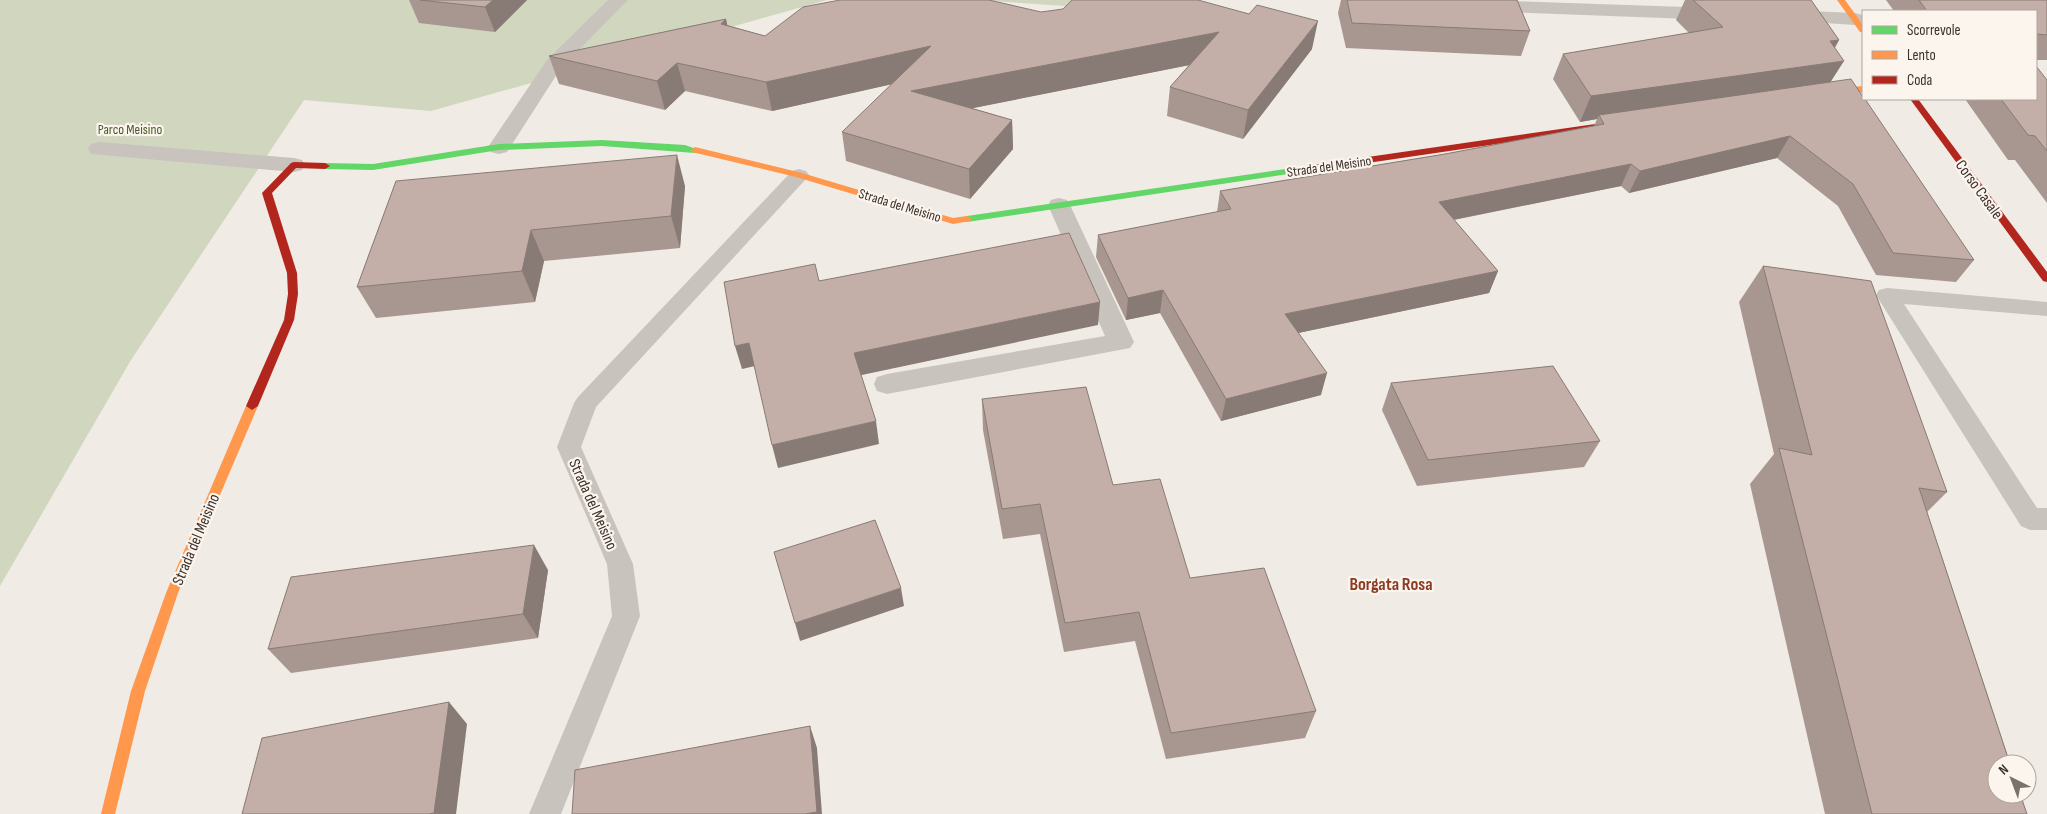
<svg xmlns="http://www.w3.org/2000/svg" width="2047" height="814" font-family="'Sofia Sans Condensed',sans-serif">
  <style>
    .green { fill: #d1d6bf }
    .lines { fill: none; stroke-linecap: round; stroke-linejoin: round }
    .lane { fill: #c9c3be; fill-rule: evenodd }
    .street { fill: #c9c3be; fill-rule: evenodd }
    .fast { fill: #63d668; fill-rule: evenodd }
    .slow { fill: #ff974d; fill-rule: evenodd }
    .jam { fill: #b3261e; fill-rule: evenodd }
    .wall { fill: #a89690 }
    .shaded-wall { fill: #887a75 }
    .building { fill: #c3afa7; stroke: #887a75 }
    .labels { text-anchor: middle; stroke-width: 4.5; stroke-linejoin: round; paint-order: stroke }
    .far-park-label { font-size: 14px; fill: #4a5a2e; stroke: #fbf5ee }
    .far-street-label { font-size: 14px; fill: #3b302b; stroke: #fbf5ee }
    .street-label { font-size: 16px; fill: #3b302b; stroke: #fbf5ee }
    .neighbourhood-label { font-size: 18px; font-weight: bold; fill: #8c3b22; stroke: #fbf5ee }
  </style>
  <rect width="100%" height="100%" fill="#f0ebe5"/>
  <g class="green">
    <polygon points="0,0 827,0 431,111 304,100 131,360 0,586"/>
    <polygon points="977,0 1072,0 1066,6"/>
  </g>
  <g class="lines">
    <g class="lane">
      <polygon points="799,169 806,171 809,175 806,179 596,407 581,447 633,564 640,616 561,814 529,814 612,616 607,564 557,447 574,403 578,397 792,171"/>
      <polygon points="1887,288 2047,302 2047,316 1904,304 2037,508 2047,508 2047,530 2030,530 2021,526 1876,295 1879,290"/>
    </g>
    <g class="street">
      <polygon points="608,0 628,0 561,68 507,152 499,154 491,152 488,147 547,60"/>
      <polygon points="1479,0 1716,8 1723,10 1725,14 1723,18 1716,20 1481,11 1474,9 1472,5 1474,1"/>
      <polygon points="1786,10 1855,13 1862,15 1863,21 1855,25 1779,20 1777,16 1779,12"/>
      <polygon points="99,142 294,158 302,160 305,165 302,170 294,172 91,154 88,149 91,144"/>
      <polygon points="1059,198 1067,200 1070,205 1134,342 1130,348 887,394 877,391 874,384 877,377 887,374 1105,336 1048,205 1051,200"/>
    </g>
    <g class="fast">
      <polygon points="602,140 685,145 699,150 695,153 602,146 499,150 373,170 325,169 320,166 325,163 373,164 499,144"/>
      <polygon points="1306,166 1309,167 1309,171 967,222 962,219 967,216"/>
    </g>
    <g class="slow">
      <polygon points="1837,0 1845,0 1863,25 1863,32 1860,32"/>
      <polygon points="1863,86 1863,92 1822,96 1818,93 1822,90"/>
      <polygon points="695,147 802,173 953,218 967,216 972,219 970,221 953,224 796,177 692,152 691,150"/>
      <polygon points="252,402 258,406 178,593 145,691 115,814 101,814 131,691 166,593 246,406"/>
    </g>
    <g class="jam">
      <polygon points="1910,99 1918,99 2047,272 2047,282 2043,281"/>
      <polygon points="1609,122 1612,123 1612,127 1306,172 1301,169 1306,166"/>
      <polygon points="294,162 325,163 330,166 325,169 296,168 272,193 297,273 298,294 294,320 258,406 252,410 246,406 284,320 288,294 287,273 262,193 291,163"/>
    </g>
  </g>
  <g class="wall">
    <polygon points="409,0 527,0 495,32 419,23"/>
    <polygon points="1341,0 1517,0 1530,31 1521,56 1346,48 1338,13"/>
    <polygon points="1685,0 1811,0 1839,40 1835,48 1831,82 1974,260 1956,282 1876,275 1838,206 1777,158 1629,193 1621,186 1454,220 1498,271 1489,293 1298,333 1321,395 1221,421 1160,313 1126,320 1096,257 1098,235 1217,212 1220,191 1445,154 1594,126 1597,119 1580,122 1553,79 1563,54 1689,33 1676,20"/>
    <polygon points="1886,0 2047,0 2047,60 2036,60 2036,11 1894,11"/>
    <polygon points="1041,12 1312,49 1243,139 1167,116 1170,87 1189,65 972,108 1012,120 1013,149 970,199 846,161 842,132 892,84 772,111 685,91 665,110 559,84 549,56 726,19 727,25 765,36"/>
    <polygon points="2047,80 2047,203 2015,160 2008,160 1965,99 2036,99"/>
    <polygon points="396,181 685,186 680,248 544,261 535,302 376,318 357,287"/>
    <polygon points="1763,266 1947,492 1927,512 2027,814 1825,814 1750,484 1774,454 1739,302"/>
    <polygon points="1391,383 1600,441 1584,467 1417,486 1382,410"/>
    <polygon points="982,399 1113,485 1190,578 1316,711 1305,738 1166,759 1135,641 1064,652 1040,534 1003,539 983,430"/>
    <polygon points="548,570 538,638 291,673 268,649"/>
  </g>
  <g class="shaded-wall">
    <polygon points="493,0 527,0 495,32 485,7"/>
    <polygon points="726,19 732,47 721,24"/>
    <polygon points="1318,21 1312,49 1243,139 1248,110"/>
    <polygon points="1219,32 1215,60 913,120 911,91"/>
    <polygon points="1839,40 1825,63 1844,61 1828,86 1599,115 1597,119 1580,122 1591,96"/>
    <polygon points="931,46 933,75 772,111 766,82"/>
    <polygon points="677,63 685,91 665,110 657,81"/>
    <polygon points="1012,120 1013,149 970,199 969,169"/>
    <polygon points="1790,136 1777,158 1629,193 1640,171"/>
    <polygon points="677,155 685,186 680,248 671,216"/>
    <polygon points="1631,164 1621,186 1432,224 1439,202"/>
    <polygon points="531,230 544,261 535,302 522,271"/>
    <polygon points="1498,271 1489,293 1279,337 1285,314"/>
    <polygon points="1163,290 1160,313 1126,320 1128,298"/>
    <polygon points="1100,302 1098,325 857,376 854,353"/>
    <polygon points="749,343 755,366 742,369 735,346"/>
    <polygon points="1327,373 1321,395 1221,421 1226,399"/>
    <polygon points="876,421 879,444 778,468 772,445"/>
    <polygon points="534,545 548,570 538,638 523,614"/>
    <polygon points="901,588 904,606 800,641 795,623"/>
    <polygon points="449,702 467,724 456,814 429,814"/>
    <polygon points="810,726 817,748 822,814 805,814"/>
  </g>
  <g class="building">
    <polygon points="420,0 493,0 485,7"/>
    <polygon points="840,0 989,0 1041,12 1063,9 1072,0 1198,0 1249,14 1257,5 1318,21 1248,110 1170,87 1219,32 911,91 1012,120 969,169 842,132 931,46 766,82 677,63 657,81 549,56 726,19 721,24 765,36 803,7"/>
    <polygon points="1347,0 1517,0 1530,31 1352,23"/>
    <polygon points="1693,0 1811,0 1839,40 1830,41 1844,61 1591,96 1563,54 1723,27"/>
    <polygon points="1919,0 2047,0 2047,35 2036,34 2036,11 1927,11"/>
    <polygon points="2036,66 2047,80 2047,151 2035,136 2028,135 2001,99 2036,99"/>
    <polygon points="1851,79 1863,97 1863,99 1865,99 1974,260 1893,253 1853,184 1790,136 1640,171 1631,164 1439,202 1498,271 1285,314 1327,373 1226,399 1163,290 1128,298 1098,235 1231,209 1220,191 1445,154 1604,124 1599,115"/>
    <polygon points="677,155 671,216 531,230 522,271 357,287 396,181"/>
    <polygon points="1069,233 1100,302 854,353 876,421 772,445 749,343 735,346 724,282 815,264 819,281"/>
    <polygon points="1763,266 1871,281 1947,492 1919,488 2010,764 1997,764 1997,794 2020,794 2027,814 1872,814 1779,448 1812,455"/>
    <polygon points="1553,366 1600,441 1428,460 1391,383"/>
    <polygon points="1086,387 1113,485 1160,479 1190,578 1264,568 1316,711 1171,733 1139,612 1065,623 1040,504 1002,509 982,399"/>
    <polygon points="875,520 901,588 795,623 774,552"/>
    <polygon points="534,545 523,614 268,649 291,577"/>
    <polygon points="449,702 434,813 429,814 242,814 262,738"/>
    <polygon points="810,726 817,812 805,814 572,814 575,770"/>
  </g>
  <g class="labels">
    <g class="far-park-label">
      <text x="130" y="134">Parco Meisino</text>
    </g>
    <g class="far-street-label">
      <text transform="translate(1329 166) rotate(-8)" y="5">Strada del Meisino</text>
      <text transform="translate(900 205) rotate(17)" y="5">Strada del Meisino</text>
    </g>
    <g class="street-label">
      <text transform="translate(1980 189) rotate(54)" y="6">Corso Casale</text>
      <text transform="translate(594 504) rotate(66)" y="6">Strada del Meisino</text>
      <text transform="translate(195 539) rotate(-67)" y="6">Strada del Meisino</text>
    </g>
    <g class="neighbourhood-label">
      <text x="1391" y="590">Borgata Rosa</text>
    </g>
  </g>
  <rect x="1862" y="10" width="175" height="90" fill="#fbf5ee" stroke="#aea6a0"/>
  <rect x="1872" y="26" width="25" height="8" fill="#63d668" stroke="#aea6a0"/>
  <text x="1907" y="35" font-size="15" fill="#3b302b">Scorrevole</text>
  <rect x="1872" y="51" width="25" height="8" fill="#ff974d" stroke="#aea6a0"/>
  <text x="1907" y="60" font-size="15" fill="#3b302b">Lento</text>
  <rect x="1872" y="76" width="25" height="8" fill="#b3261e" stroke="#aea6a0"/>
  <text x="1907" y="85" font-size="15" fill="#3b302b">Coda</text>
  <g transform="translate(2012 779) rotate(318)"><circle r="24" fill="#fbf5ee" stroke="#aea6a0"/>
  <path d="M0-4L9 19L0 12L-9 19Z" fill="#7a716c"/>
  <text y="-8" font-size="14" font-weight="bold" text-anchor="middle" fill="#3b302b">N</text>
  </g>
</svg>
